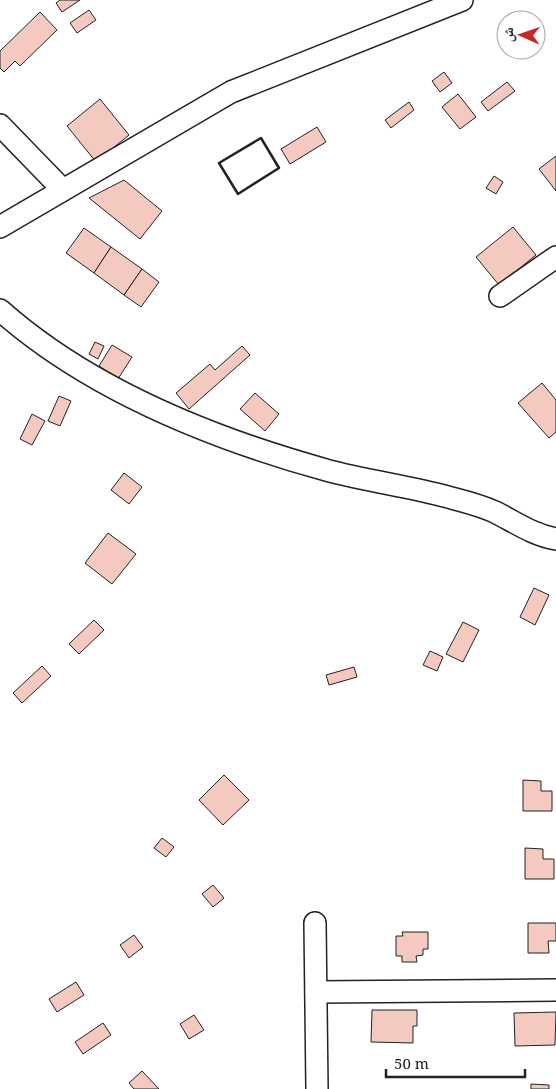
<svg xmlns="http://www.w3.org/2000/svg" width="556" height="1089" font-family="'Noto Serif','Noto Naskh Arabic',serif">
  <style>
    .building { fill: #f3c9c0; stroke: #222 }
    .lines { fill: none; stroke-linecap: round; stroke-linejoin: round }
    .minor-casing { stroke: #222; stroke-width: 24 }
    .minor { stroke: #fff; stroke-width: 21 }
    .wall { stroke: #222; stroke-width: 2.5 }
  </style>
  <rect width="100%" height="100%" fill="#fff"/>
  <g class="building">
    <polygon points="60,0 80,0 62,12 56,3"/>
    <polygon points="89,10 96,20 77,33 70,23"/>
    <polygon points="40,12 57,30 20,66 15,61 4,72 0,68 0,51"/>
    <polygon points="444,72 452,83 440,92 432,81"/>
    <polygon points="507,82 515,91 488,111 481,102"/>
    <polygon points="458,94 476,117 460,129 442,107"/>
    <polygon points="100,99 129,135 96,162 67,126"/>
    <polygon points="409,102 414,110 391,128 385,120"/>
    <polygon points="317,127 326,142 290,164 281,149"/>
    <polygon points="556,156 556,191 539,169"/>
    <polygon points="494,176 503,182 496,194 486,188"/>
    <polygon points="124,180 162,211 140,239 89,198"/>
    <polygon points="513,227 536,255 499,285 476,257"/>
    <polygon points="84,228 111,247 94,273 66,253"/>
    <polygon points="111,247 142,269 124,295 94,273"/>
    <polygon points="142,269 159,282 141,307 124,295"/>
    <polygon points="95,342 104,346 98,359 89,354"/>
    <polygon points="112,345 132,357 118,379 99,366"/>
    <polygon points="242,346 250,355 189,409 176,393 210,364 215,370"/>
    <polygon points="542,383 556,400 556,432 549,438 518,403"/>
    <polygon points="255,393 279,414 265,431 240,409"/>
    <polygon points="59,396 71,401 60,426 48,421"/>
    <polygon points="32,414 45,421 32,445 20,439"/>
    <polygon points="124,473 142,487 129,504 111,490"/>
    <polygon points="108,533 136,554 112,584 85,563"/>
    <polygon points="534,588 549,595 535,625 520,617"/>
    <polygon points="94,620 104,630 79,654 69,644"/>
    <polygon points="463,622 479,630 463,662 446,654"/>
    <polygon points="430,651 443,657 437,671 423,665"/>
    <polygon points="42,666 51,676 22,703 13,693"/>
    <polygon points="354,667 357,677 329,685 326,675"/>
    <polygon points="224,775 249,800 223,825 199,800"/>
    <polygon points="523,780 541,781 541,791 552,791 552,811 523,811"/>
    <polygon points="162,838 174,847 166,857 154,848"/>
    <polygon points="525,848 543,849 543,859 554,859 554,879 525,879"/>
    <polygon points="213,885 224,898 213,907 202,894"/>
    <polygon points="528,923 556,923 556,941 548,941 549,953 528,953"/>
    <polygon points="402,932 428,932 428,949 423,949 423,955 416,956 417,962 402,962 402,956 396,956 396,936 403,936"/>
    <polygon points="134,935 143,947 129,958 120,945"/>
    <polygon points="76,982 84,995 57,1012 49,999"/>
    <polygon points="372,1010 417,1010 417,1026 413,1026 413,1043 371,1042"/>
    <polygon points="556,1012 555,1045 515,1046 514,1013"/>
    <polygon points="194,1015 204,1030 189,1039 180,1024"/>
    <polygon points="103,1023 111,1035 83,1054 75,1042"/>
    <polygon points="142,1071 159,1089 134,1089 129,1083"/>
    <polygon points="531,1084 549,1085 549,1089 531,1089"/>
  </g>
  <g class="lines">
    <defs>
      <g id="minor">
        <polyline points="0,125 63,190"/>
        <polyline points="0,227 231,92 462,0"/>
        <polyline points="500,296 556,257"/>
        <path d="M0 310C89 389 211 438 326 470 366 481 408 486 448 497 463 501 480 505 495 512 515 522 533 535 556 539"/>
        <polyline points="315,923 317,1089"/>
        <polyline points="316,992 556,990"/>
      </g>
    </defs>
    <use href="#minor" class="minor-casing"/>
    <use href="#minor" class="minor"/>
    <polygon class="wall" points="261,138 279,168 238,194 219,163"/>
  </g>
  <g transform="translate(521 35) rotate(272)"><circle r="24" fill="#ffffff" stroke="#a7a7a7"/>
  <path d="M0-4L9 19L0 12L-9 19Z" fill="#c62828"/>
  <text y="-8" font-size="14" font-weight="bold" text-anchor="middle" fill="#222222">ش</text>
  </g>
  <path d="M386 1069v8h139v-8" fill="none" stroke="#222222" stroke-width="2.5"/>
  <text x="394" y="1069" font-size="15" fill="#222222" stroke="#ffffff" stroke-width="4" paint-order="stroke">50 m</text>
</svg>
